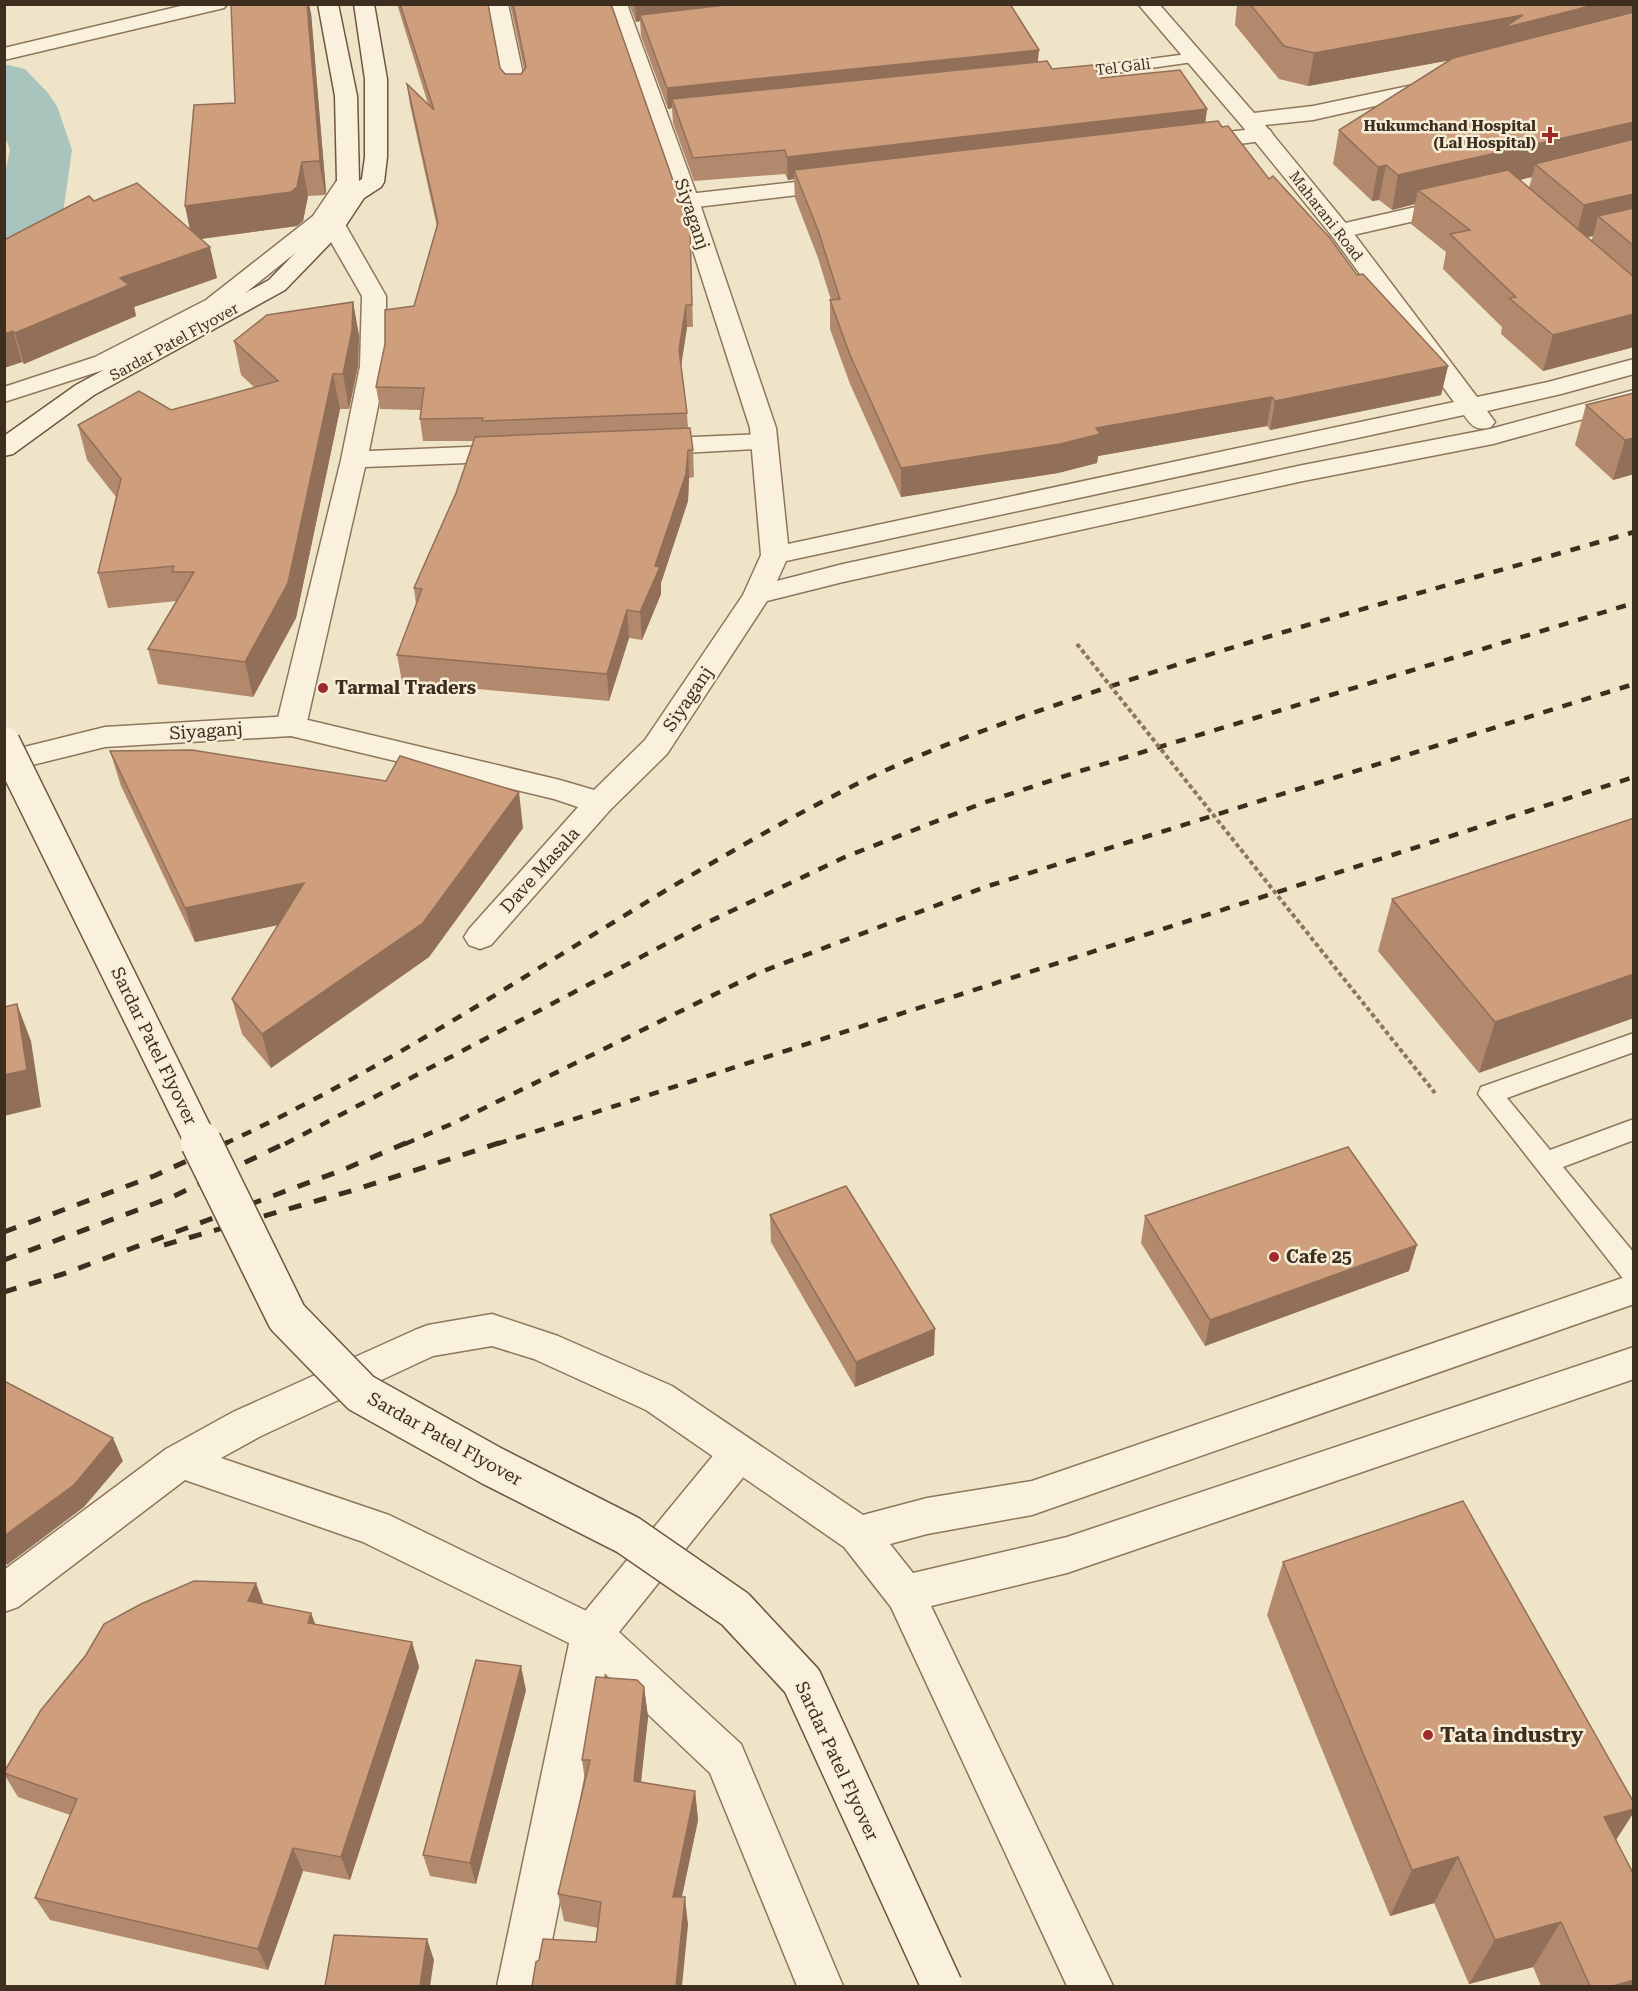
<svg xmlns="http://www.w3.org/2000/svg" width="1638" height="1991" font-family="'Roboto Serif',serif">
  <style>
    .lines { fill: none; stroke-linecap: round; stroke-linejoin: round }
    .river { fill: #a9c4bc; fill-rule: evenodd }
    .service-casing { stroke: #8d765c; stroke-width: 3 }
    .minor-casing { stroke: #8d765c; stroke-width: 3 }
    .tertiary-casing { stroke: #8d765c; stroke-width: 3 }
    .secondary-casing { stroke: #6f573f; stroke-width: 3 }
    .service { fill: #faf1dc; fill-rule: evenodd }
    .minor { fill: #faf1dc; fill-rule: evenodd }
    .tertiary { fill: #faf1dc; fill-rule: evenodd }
    .secondary { fill: #faf1dc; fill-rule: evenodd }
    .rail-far1 { stroke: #3d2e20; stroke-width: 4.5; stroke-dasharray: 10 10; stroke-linecap: butt }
    .rail { stroke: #3d2e20; stroke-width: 5; stroke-dasharray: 13 13; stroke-linecap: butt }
    .secondary-bridge-far1-casing { stroke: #6f573f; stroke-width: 34; stroke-linecap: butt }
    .secondary-bridge-casing { stroke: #6f573f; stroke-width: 43; stroke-linecap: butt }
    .path-bridge { stroke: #8d765c; stroke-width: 4; stroke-dasharray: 4.5 3; stroke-linecap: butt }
    .secondary-bridge-far1 { stroke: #faf1dc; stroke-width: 31 }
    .secondary-bridge { stroke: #faf1dc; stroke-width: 40 }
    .wall { fill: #b2896c; fill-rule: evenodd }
    .shaded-wall { fill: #916f58 }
    .building { fill: #cf9f7d; stroke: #916f58; stroke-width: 1.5 }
    .poi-dot { fill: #9e2a2b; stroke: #f7eed8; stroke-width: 2 }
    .labels { text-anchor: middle; stroke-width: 5; stroke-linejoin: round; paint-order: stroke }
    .far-street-label { font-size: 15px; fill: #3d2e20; stroke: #f7eed8 }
    .far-poi-label { font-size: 15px; font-weight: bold; fill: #3d2e20; stroke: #f7eed8; text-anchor: end }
    .street-label { font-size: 18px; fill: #3d2e20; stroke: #f7eed8 }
    .poi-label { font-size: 18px; font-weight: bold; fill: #3d2e20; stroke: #f7eed8; text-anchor: start }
    .near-poi-label { font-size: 21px; font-weight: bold; fill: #3d2e20; stroke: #f7eed8; text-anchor: start }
  </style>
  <rect width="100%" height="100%" fill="#f0e4c8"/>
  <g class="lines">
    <polygon class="river" points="4,64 25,69 48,93 57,106 72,150 61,227 51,241 27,251 4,257 4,177 10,150 4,134"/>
    <defs>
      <g id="service">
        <polygon points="1195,53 1200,55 1203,58 1200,61 1066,80 1058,75 1066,70"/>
        <polygon points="1634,1033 1634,1052 1507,1098 1550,1150 1634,1119 1634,1140 1563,1167 1634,1253 1634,1284 1625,1281 1478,1094 1481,1087"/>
      </g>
      <g id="minor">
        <polygon points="189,4 227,4 224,8 4,60 4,48"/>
        <polygon points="488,4 508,4 526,88 523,93 515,94 507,93 504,88"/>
        <polygon points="1262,128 1270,130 1273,135 1270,140 1192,150 1184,148 1181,143 1184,138 1192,136"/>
        <polygon points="348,174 356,176 359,181 334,219 342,221 346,226 386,296 386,366 369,451 514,445 523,447 527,453 523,459 514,461 365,467 306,726 301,733 291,736 281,733 276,726 341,460 360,366 362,296 324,230 224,310 113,367 4,402 4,387 95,357 206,300 313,216 340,176"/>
        <polygon points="840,177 848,179 851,184 848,189 688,208 680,206 677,201 680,196 688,194"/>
        <polygon points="1455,198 1463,200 1466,205 1463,210 1340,238 1332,236 1328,231 1332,226"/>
        <polygon points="764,434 773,436 777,442 773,448 646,455 637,453 633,447 637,441 646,439"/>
        <polygon points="599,792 610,796 614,803 610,810 491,945 480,949 469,945 464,937 469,929 588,796"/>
        <polygon points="739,1436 753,1441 758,1453 753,1465 611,1642 543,1986 497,1986 571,1634 577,1621 725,1441"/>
      </g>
      <g id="tertiary">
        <path d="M607 4H627L699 201 776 428 788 544 1454 402 1332 236 1254 140 1138 4H1159L1254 113 1313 106 1437 80 1445 81 1448 86 1445 91 1437 92 1313 120 1265 125 1348 226 1477 397 1548 382 1634 359V374L1561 394 1487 411 1495 422 1491 427C1477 431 1472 427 1464 415L786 561 777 581 843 564 1303 465 1490 429 1634 390V405L1493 444 1303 481 843 582 767 601 667 754 610 810 599 814 554 799 291 736 105 747 4 772V752L105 727 291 716 560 780 594 790 645 740 743 595 761 555 750 428 677 201Z"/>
        <polygon points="1634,1274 1634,1304 1032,1515 927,1534 890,1544 913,1573 1067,1537 1634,1347 1634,1379 1067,1573 931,1606 1113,1986 1067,1986 891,1607 844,1547 646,1410 534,1359 492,1346 433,1356 261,1436 221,1458 389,1515 607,1621 741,1744 843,1986 797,1986 710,1773 577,1647 363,1542 185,1480 18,1607 4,1612 4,1570 166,1449 233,1412 415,1330 428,1325 492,1314 558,1336 672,1386 863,1515 927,1498 1032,1481"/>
      </g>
      <polygon id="secondary" points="318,4 338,4 357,96 359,181 362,179 365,157 365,79 354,4 374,4 387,79 387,157 384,182 381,187 364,198 342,231 285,290 94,395 13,454 4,456 4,436 76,385 269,280 325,222 344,193 337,181 335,96"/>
    </defs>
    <use href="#service" class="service-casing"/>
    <use href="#minor" class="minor-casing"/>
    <use href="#tertiary" class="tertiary-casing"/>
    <use href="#secondary" class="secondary-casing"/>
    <use href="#service" class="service"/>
    <use href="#minor" class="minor"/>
    <use href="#tertiary" class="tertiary"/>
    <use href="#secondary" class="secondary"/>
    <g class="rail-far1">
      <path d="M224 1144C441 1044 632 898 845 790 919 752 998 725 1076 698 1259 635 1448 586 1634 532"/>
      <polyline points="285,1144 702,925 845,857 983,803 1077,772 1634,603"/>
      <polyline points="405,1144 456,1122 758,973 985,887 1634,684"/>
      <polyline points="497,1144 1634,777"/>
    </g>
    <g class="rail">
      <polyline points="4,1232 154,1176 228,1142"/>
      <polyline points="164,1245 354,1190 502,1142"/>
      <polyline points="4,1260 172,1197 288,1142"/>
      <polyline points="4,1292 63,1274 345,1169 408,1142"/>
    </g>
    <defs>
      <polyline id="secondary-bridge-far1" points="4,742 202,1144"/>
      <polyline id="secondary-bridge" points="201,1142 287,1317 361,1393 492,1466 628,1535 735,1609 802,1681 942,1986"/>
    </defs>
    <use href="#secondary-bridge-far1" class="secondary-bridge-far1-casing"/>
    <use href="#secondary-bridge" class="secondary-bridge-casing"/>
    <polyline class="path-bridge" points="1077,644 1435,1093"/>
    <use href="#secondary-bridge-far1" class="secondary-bridge-far1"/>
    <use href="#secondary-bridge" class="secondary-bridge"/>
  </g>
  <g class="wall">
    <polygon points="397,4 488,4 500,68 505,74 521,74 524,69 510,4 611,4 690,229 693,327 687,327 681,366 687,413 688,428 693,450 694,477 689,478 688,501 661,583 661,594 642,640 629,638 609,701 402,682 397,655 416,604 414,588 456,493 474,441 423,441 420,419 421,410 380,409 376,387 414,306 437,227 410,105 407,84 428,104"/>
    <polygon points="629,4 1010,4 1038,62 1052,69 1101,78 1207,109 1205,123 1222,127 1357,275 1448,366 1441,395 1270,430 1267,426 1098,456 1097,463 1058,473 901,497 850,384 830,329 830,300 831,300 818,258 795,198 794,179 788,180 785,174 694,181 673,123 672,108 668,109 641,36 640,21 636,22"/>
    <path d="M1237 4H1634V347L1543 371 1501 334 1502 327 1443 269 1446 252 1411 224 1415 204 1392 210 1379 200 1372 201 1333 164 1339 130 1450 60 1308 86 1279 79 1235 25ZM1532 177 1529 188 1519 180ZM1593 236 1591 241 1586 237Z"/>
    <polygon points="311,13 326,192 325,195 308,196 303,221 297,226 201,239 217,278 134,307 136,316 24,364 22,362 4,368 4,240 94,201 190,229 235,103"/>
    <polygon points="353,302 359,336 358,366 349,409 340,409 296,618 253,697 158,684 148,649 177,601 108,608 98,573 116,497 87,460 78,425 171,410 254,387 241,375 234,341"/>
    <polygon points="1634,393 1634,474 1613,480 1575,445 1586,405"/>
    <polygon points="110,751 523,828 429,957 271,1068 242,1034 232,999 278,925 195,942 121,786"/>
    <polygon points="1634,818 1479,1073 1378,951 1392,899"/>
    <polygon points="770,1215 934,1355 855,1387 771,1242"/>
    <polygon points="1145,1216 1409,1271 1205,1346 1141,1243"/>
    <polygon points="1283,1562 1634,1803 1634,1812 1616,1840 1634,1986 1541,1986 1533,1967 1469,1984 1434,1903 1390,1916 1267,1615"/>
    <polygon points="264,1604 311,1613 315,1624 412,1642 419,1667 350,1880 303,1871 268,1970 50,1920 35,1898 70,1815 18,1797 4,1774 4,1772"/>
    <polygon points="644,1687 648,1717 641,1782 695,1791 698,1820 682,1897 688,1925 596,1942 598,1928 564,1921 558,1894 585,1781 582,1760"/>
    <polygon points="526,1690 476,1884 430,1876 423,1855"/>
  </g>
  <g class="shaded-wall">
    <polygon points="307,4 309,4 311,13 326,192 325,195 319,161"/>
    <polygon points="635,4 795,4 640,15 640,21 636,22"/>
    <polygon points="1598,4 1634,4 1634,27 1308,86 1314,53 1523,15"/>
    <polygon points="1039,50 1037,71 672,99 672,108 668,109 667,88"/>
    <polygon points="1207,109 1204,132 794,170 794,179 788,180 787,157"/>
    <polygon points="1634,122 1634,154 1535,164 1532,177 1432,200 1418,190 1415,204 1392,210 1398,175"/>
    <polygon points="302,162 308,196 303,221 297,226 192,240 185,206"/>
    <polygon points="1386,165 1379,200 1372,201 1378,167"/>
    <polygon points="1634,194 1634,227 1598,216 1593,236 1575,240 1584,205"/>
    <polygon points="210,247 217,278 134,307 136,316 24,364 15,333 120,278"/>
    <polygon points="353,302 359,336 358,366 349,409 343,374"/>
    <polygon points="686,305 687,327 680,373 679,350"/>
    <polygon points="1634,314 1634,347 1543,371 1553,335"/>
    <polygon points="13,331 22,362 4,368 4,334"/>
    <polygon points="1448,366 1441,395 1270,430 1275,401"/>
    <polygon points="333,374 340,409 296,618 253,697 245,662"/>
    <polygon points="1272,397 1267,426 1098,456 1097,463 1058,473 901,497 901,468 1096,428"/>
    <polygon points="1634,438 1634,474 1613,480 1625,440"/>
    <polygon points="688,450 689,478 688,501 661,583 661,594 642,640 640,612 655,566"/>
    <polygon points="627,610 629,638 609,701 607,674"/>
    <polygon points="519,792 523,828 429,957 271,1068 262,1034"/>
    <polygon points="304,883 312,918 195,942 185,908"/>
    <polygon points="1634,974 1634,1018 1479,1073 1495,1022"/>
    <polygon points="17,1004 31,1041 41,1107 4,1116 4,1075"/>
    <polygon points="1417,1245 1409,1271 1205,1346 1210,1320"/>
    <polygon points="935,1329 934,1355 855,1387 856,1362"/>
    <polygon points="113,1438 123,1461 84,1507 7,1565 4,1559 4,1536"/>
    <polygon points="256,1583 265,1608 248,1601"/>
    <polygon points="311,1613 320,1638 308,1623"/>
    <polygon points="412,1642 419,1667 350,1880 341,1857"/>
    <polygon points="521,1666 526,1690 476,1884 470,1863"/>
    <polygon points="644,1687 648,1717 638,1809 634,1781"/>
    <polygon points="695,1791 698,1820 676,1924 673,1897"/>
    <polygon points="1634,1809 1634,1812 1606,1855 1604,1817"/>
    <polygon points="293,1848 303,1871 268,1970 258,1949"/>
    <polygon points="1458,1857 1434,1903 1390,1916 1412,1870"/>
    <polygon points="685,1897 688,1925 682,1986 676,1986"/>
    <polygon points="1561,1922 1533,1967 1469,1984 1495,1940"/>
    <polygon points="427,1939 434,1960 430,1986 420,1986"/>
    <polygon points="1634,1976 1634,1986 1613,1986"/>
  </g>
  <g class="building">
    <polygon points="231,4 307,4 320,159 319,161 302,162 297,187 291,192 185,206 194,105 235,103"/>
    <polygon points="400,4 488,4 500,68 505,74 521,74 526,67 513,4 611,4 690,229 692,305 686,305 679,350 687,413 482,421 483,418 420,419 424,388 376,387 385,344 385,310 414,306 438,223 407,84 434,110"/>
    <polygon points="734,4 1010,4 1039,50 667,88 640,15"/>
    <polygon points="1250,4 1598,4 1503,28 1523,15 1314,53 1284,46"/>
    <polygon points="1634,12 1634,122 1398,175 1386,165 1378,167 1339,130 1453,58"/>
    <polygon points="1047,61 1052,69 1093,65 1101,78 1180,70 1207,109 787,157 785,150 693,158 672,99"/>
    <polygon points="1218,121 1222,127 1228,126 1269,179 1273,176 1330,238 1357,275 1363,274 1448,366 1275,401 1272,397 1096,428 1100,434 1060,444 901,468 850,355 830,300 840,299 818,230 794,170"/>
    <polygon points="1634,139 1634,194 1584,205 1535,164"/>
    <polygon points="1508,170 1634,277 1634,314 1553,335 1509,298 1516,297 1450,234 1470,230 1418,190"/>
    <polygon points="137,183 210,247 120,278 129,285 15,333 13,331 4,334 4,240 89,196 94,201"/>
    <polygon points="1634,208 1634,246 1598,216"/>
    <polygon points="353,302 352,331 343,374 333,374 288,583 245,662 148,649 194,572 172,572 174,566 98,573 121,479 78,425 139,391 171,410 278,381 234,341 267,315"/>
    <polygon points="1634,393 1634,438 1625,440 1586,405"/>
    <polygon points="690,428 693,450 688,450 686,474 655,566 660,567 640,612 627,610 607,674 397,655 422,589 414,588 456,493 475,437"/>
    <polygon points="192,750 386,781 400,756 519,792 423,923 262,1034 232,999 304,883 185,908 110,751"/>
    <polygon points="1634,818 1634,974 1495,1022 1392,899"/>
    <polygon points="17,1004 27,1070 4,1075 4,1007"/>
    <polygon points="1348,1147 1417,1245 1210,1320 1145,1216"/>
    <polygon points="846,1186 935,1329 856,1362 770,1215"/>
    <polygon points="4,1381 113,1438 74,1485 4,1536"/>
    <polygon points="1463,1501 1634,1803 1634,1809 1604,1817 1634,1875 1634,1980 1613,1986 1590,1986 1561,1922 1495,1940 1458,1857 1412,1870 1283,1562"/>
    <polygon points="194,1581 256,1583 248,1601 311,1613 308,1623 412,1642 341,1857 293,1848 258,1949 35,1898 77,1799 4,1773 4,1772 41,1710 86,1655 104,1624 141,1604"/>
    <polygon points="476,1660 521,1666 470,1863 423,1855"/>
    <polygon points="596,1677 637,1680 644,1687 634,1781 695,1791 673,1897 685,1897 676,1986 532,1986 536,1962 539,1960 543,1939 596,1942 601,1902 558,1894 590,1760 582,1760"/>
    <polygon points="334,1935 427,1939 420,1986 325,1986"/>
  </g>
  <g class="poi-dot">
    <path d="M1547 126h6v6h6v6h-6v6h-6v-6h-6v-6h6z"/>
    <circle cx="323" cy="688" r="6"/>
    <circle cx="1274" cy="1257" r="6"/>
    <circle cx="1428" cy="1735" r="6"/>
  </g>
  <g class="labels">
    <g class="far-street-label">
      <text transform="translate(1123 67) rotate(-7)" y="5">Tel Gali</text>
      <text transform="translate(1326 216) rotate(52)" y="5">Maharani Road</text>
      <text transform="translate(174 342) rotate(-29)" y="5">Sardar Patel Flyover</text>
    </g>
    <g class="far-poi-label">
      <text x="1536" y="131">Hukumchand Hospital<tspan x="1536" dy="17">(Lal Hospital)</tspan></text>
    </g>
    <g class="street-label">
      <text transform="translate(692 214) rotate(71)" y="6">Siyaganj</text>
      <text transform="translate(688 699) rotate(-56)" y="6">Siyaganj</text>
      <text transform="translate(206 731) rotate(-4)" y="6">Siyaganj</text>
      <text transform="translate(540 870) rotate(-48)" y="6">Dave Masala</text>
      <text transform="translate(154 1046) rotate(64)" y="6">Sardar Patel Flyover</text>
      <text transform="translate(445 1439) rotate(29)" y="6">Sardar Patel Flyover</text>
      <text transform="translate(837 1761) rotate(65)" y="6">Sardar Patel Flyover</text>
    </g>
    <g class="poi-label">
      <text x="335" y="694">Tarmal Traders</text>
      <text x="1286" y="1263">Cafe 25</text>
    </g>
    <g class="near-poi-label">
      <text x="1440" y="1742">Tata industry</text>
    </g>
  </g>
  <rect width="1638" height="1991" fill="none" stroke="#3d2e20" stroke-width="12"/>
</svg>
